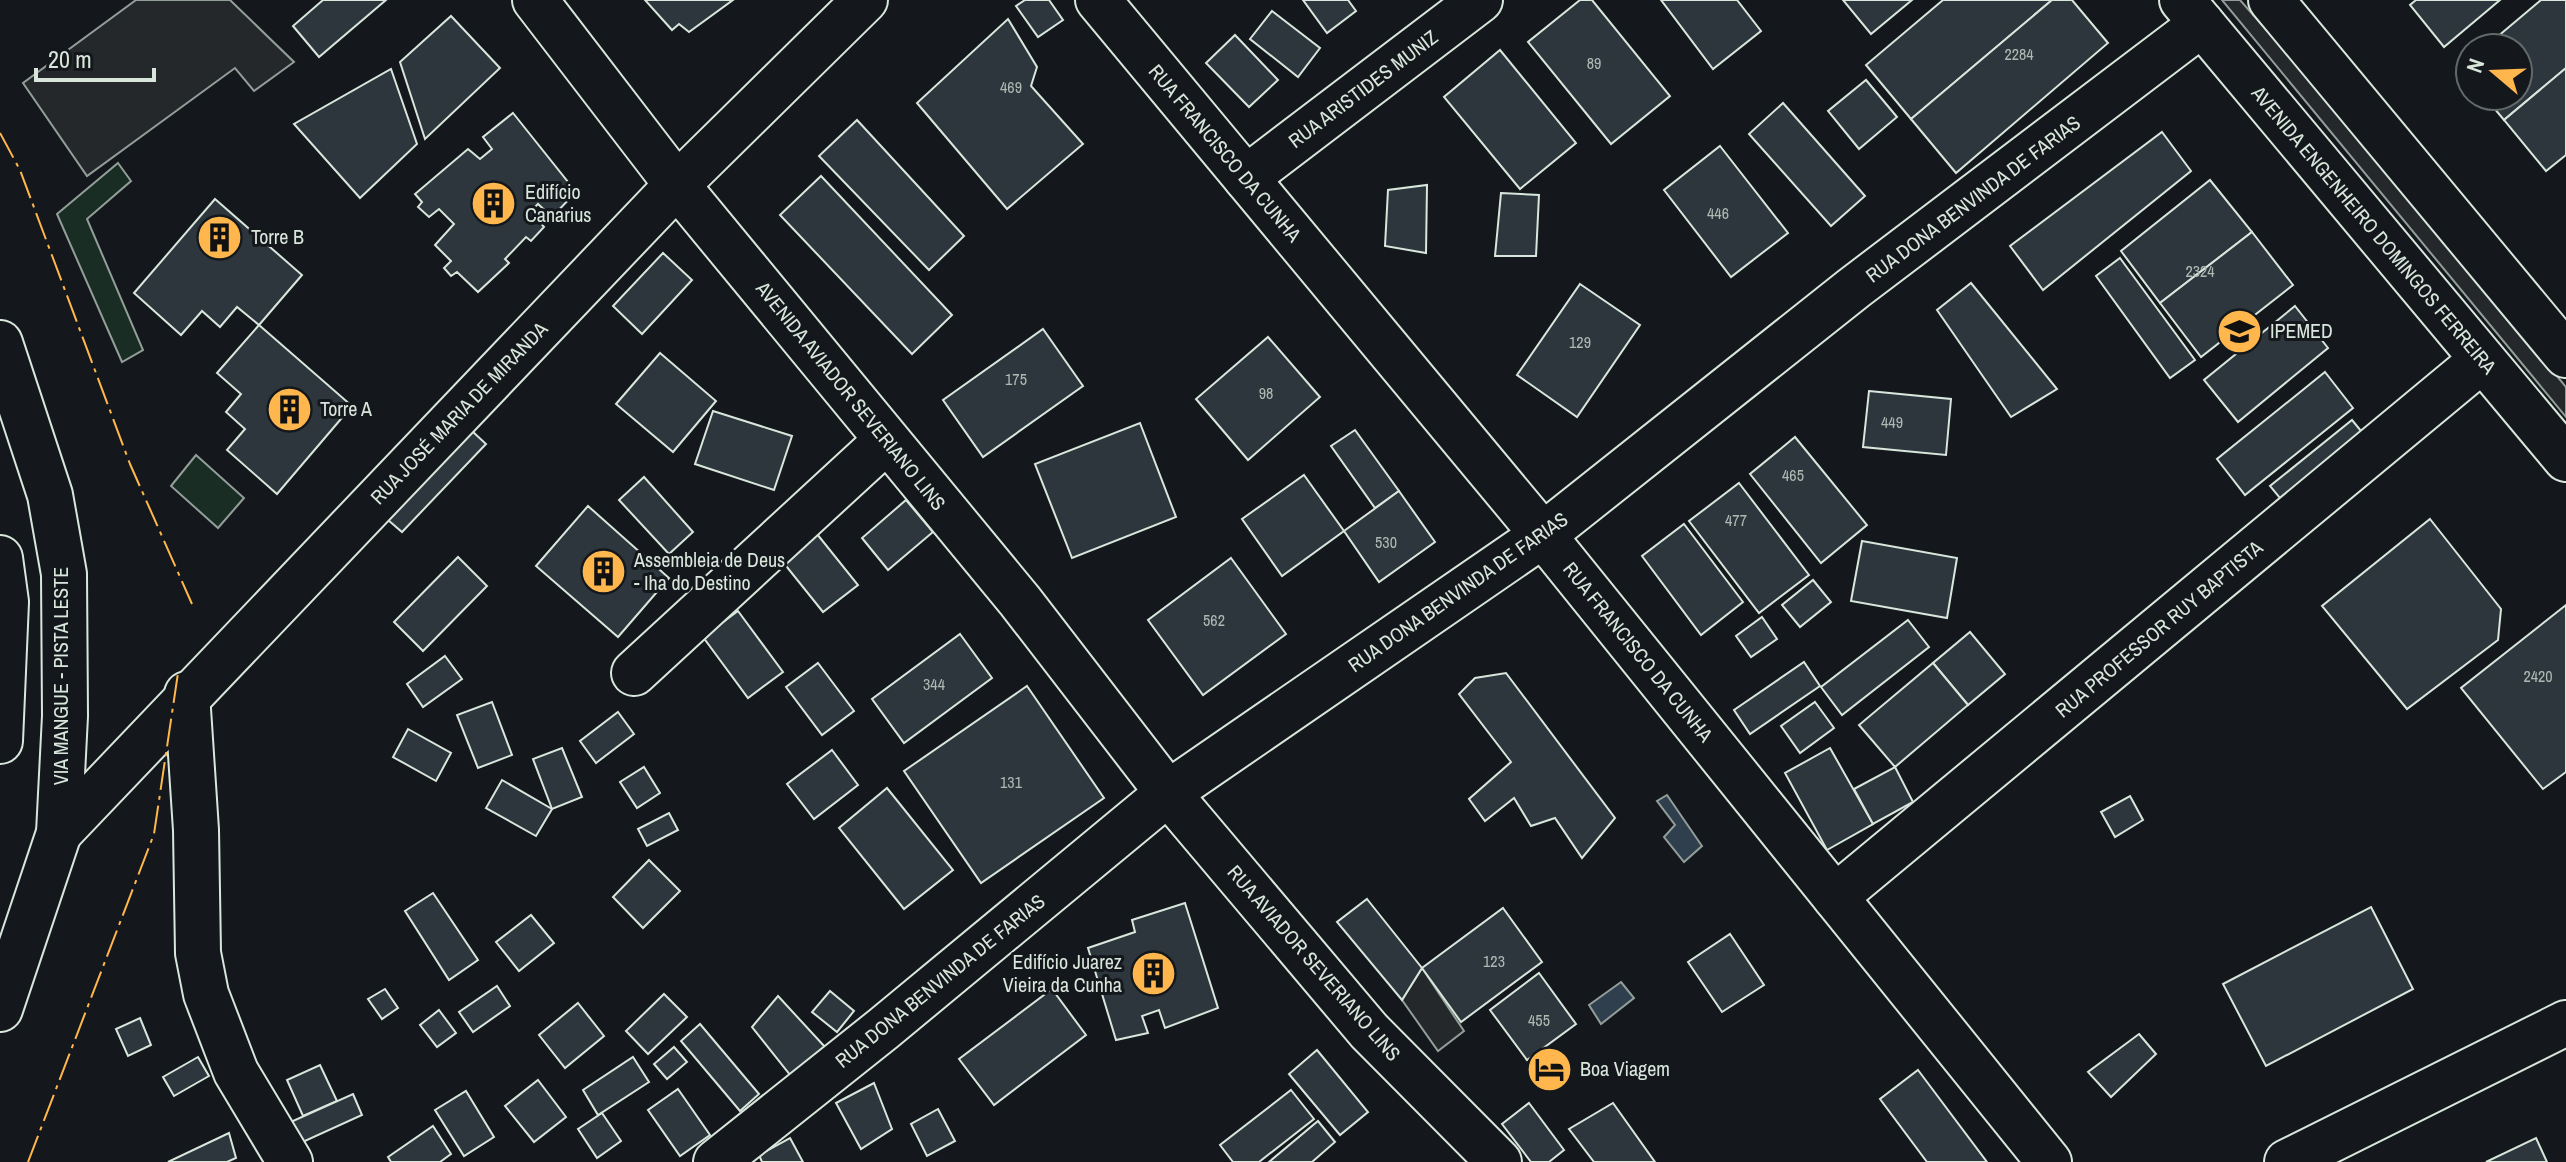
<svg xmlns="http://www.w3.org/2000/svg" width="2566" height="1162" font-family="'Archivo Narrow',sans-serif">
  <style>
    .green { fill: #1a2d24; stroke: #939e99; stroke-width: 2 }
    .parking { fill: #24282b; stroke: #939e99; stroke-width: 2 }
    .water { fill: #2f3f4d; stroke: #939e99; stroke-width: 2 }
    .building { fill: #2c363c; stroke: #d8e6dc; stroke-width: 2 }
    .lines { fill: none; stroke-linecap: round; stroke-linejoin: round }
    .minor-casing { stroke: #d8e6dc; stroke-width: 48 }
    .major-casing { stroke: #d8e6dc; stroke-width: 48 }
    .minor { stroke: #14181c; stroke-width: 44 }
    .major { stroke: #14181c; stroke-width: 44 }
    .power { stroke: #ffb74d; stroke-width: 2; stroke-dasharray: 28 6 4 6; stroke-linecap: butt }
    .labels { text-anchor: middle; stroke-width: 6; stroke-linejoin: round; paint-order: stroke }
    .number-label { font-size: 16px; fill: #adbab4 }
    .street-label { font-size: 20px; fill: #d8e6dc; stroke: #14181c }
    .poi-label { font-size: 20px; fill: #d8e6dc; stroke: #14181c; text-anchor: start }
  </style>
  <rect width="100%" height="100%" fill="#14181c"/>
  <g class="green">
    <polygon points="118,163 131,181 87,219 143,350 122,362 57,214"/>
    <polygon points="196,455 244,498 218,528 171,486"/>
  </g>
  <g class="parking">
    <polygon points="136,0 230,0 294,62 254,91 235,68 87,176 23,83"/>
    <polygon points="2222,0 2240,0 2346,120 2566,387 2566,417"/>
    <polygon points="1422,968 1464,1031 1438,1051 1402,1000"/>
  </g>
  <g class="water">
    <polygon points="1667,795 1702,846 1684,862 1664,837 1675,825 1657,801"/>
    <polygon points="1621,982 1634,998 1601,1024 1589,1005"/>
  </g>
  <g class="building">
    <polygon points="323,0 386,0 319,57 293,26"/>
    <polygon points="645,0 733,0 689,32 679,24 672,30"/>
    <polygon points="1025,0 1049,0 1063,20 1038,37 1016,6"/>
    <polygon points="1303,0 1348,0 1356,11 1327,33"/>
    <polygon points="1580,0 1592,0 1670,96 1611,144 1528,42"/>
    <polygon points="1661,0 1737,0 1761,31 1713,69"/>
    <polygon points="1843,0 1912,0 1871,34"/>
    <polygon points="1943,0 2052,0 1911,119 1866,65"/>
    <polygon points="2052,0 2072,0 2108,43 1956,173 1911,119"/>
    <polygon points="2416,0 2500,0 2444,47 2410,5"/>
    <polygon points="2541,0 2566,0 2566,68 2504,120 2484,96 2518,96 2518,48 2484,48"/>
    <polygon points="1272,11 1320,48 1298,77 1250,39"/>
    <polygon points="451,16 500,68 425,139 400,62"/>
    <polygon points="1008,19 1037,67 1031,86 1083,144 1007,209 917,103"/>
    <polygon points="1235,35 1278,80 1249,107 1206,63"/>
    <polygon points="1500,50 1576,143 1520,189 1444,97"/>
    <polygon points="2566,68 2566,155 2546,171 2504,120"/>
    <polygon points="391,69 417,144 360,198 294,124"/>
    <polygon points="1866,80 1897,117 1859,149 1828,111"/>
    <polygon points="1783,103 1865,196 1831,226 1749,134"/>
    <polygon points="513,113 576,192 552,217 538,204 531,211 544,227 531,241 526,237 505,259 509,263 478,292 457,272 451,276 444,268 451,261 435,245 454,224 439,209 429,217 418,207 422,202 415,194 468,149 480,159 492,149 483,137"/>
    <polygon points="857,120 964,236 929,270 819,156"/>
    <polygon points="2162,132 2191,171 2043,290 2010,246"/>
    <polygon points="1720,146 1788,233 1731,277 1664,190"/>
    <polygon points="821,176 952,315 912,354 780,215"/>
    <polygon points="2210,180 2252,232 2160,303 2121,251"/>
    <polygon points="1427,185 1426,253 1385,246 1388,190"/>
    <polygon points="1501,193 1539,195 1536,256 1495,256"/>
    <polygon points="215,199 302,275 259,325 237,307 220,327 202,311 181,335 134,293"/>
    <polygon points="2252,232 2293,285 2201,357 2160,303"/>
    <polygon points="663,253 692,280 642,334 613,306"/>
    <polygon points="2120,258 2195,360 2170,378 2096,276"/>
    <polygon points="1971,283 2057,389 2011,417 1937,310"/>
    <polygon points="1580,284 1640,325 1577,417 1517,375"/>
    <polygon points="2295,306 2328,348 2238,422 2204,380"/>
    <polygon points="259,325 352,406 277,494 227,450 245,429 226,412 241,394 217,373"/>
    <polygon points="1043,329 1083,386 983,457 943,400"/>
    <polygon points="1268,337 1320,397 1248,460 1196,399"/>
    <polygon points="660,353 716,401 673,452 616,404"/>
    <polygon points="2325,372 2353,408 2245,495 2217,459"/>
    <polygon points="1869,391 1951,399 1946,455 1863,447"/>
    <polygon points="713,411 792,436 774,490 695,464"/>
    <polygon points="2352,420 2371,443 2289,509 2270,486"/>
    <polygon points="1140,423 1176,517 1072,558 1035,464"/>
    <polygon points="1355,430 1399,491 1375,508 1331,446"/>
    <polygon points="472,431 486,444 402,532 388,520"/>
    <polygon points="1795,437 1867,525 1821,563 1750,474"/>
    <polygon points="1304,475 1344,531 1282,576 1242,519"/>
    <polygon points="644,477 693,532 669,554 619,500"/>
    <polygon points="1739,483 1809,575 1759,613 1689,521"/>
    <polygon points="1399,491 1435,542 1379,582 1344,531"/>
    <polygon points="906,500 933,532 888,570 862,538"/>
    <polygon points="588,506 669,578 618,637 536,566"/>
    <polygon points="2430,519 2501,609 2498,640 2407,709 2322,606"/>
    <polygon points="1684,524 1743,602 1701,635 1642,556"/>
    <polygon points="813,529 858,585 823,612 778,556"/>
    <polygon points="1862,541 1957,558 1947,618 1851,601"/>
    <polygon points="458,557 487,586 423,651 394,622"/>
    <polygon points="1231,558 1286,634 1203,695 1148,620"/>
    <polygon points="1813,580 1831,602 1800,627 1782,605"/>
    <polygon points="2566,605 2566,772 2543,789 2461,688"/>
    <polygon points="738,611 783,672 748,698 703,637"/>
    <polygon points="1762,617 1777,639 1751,657 1736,636"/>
    <polygon points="1908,620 1929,647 1842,715 1821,687"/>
    <polygon points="1970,632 2005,674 1968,705 1933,663"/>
    <polygon points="960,634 992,678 904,743 872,699"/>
    <polygon points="445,656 462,679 423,707 407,684"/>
    <polygon points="1804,662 1820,686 1750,734 1734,710"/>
    <polygon points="818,663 854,711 822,735 786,687"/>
    <polygon points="1933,663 1968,705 1895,767 1859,725"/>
    <polygon points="1506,673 1615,818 1582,858 1555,818 1531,826 1514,798 1485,821 1469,799 1511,762 1459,694 1475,678"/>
    <polygon points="1027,686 1104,798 981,883 904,771"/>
    <polygon points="492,702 512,755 478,768 457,715"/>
    <polygon points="1815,702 1834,728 1800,753 1781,726"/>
    <polygon points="618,712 634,734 596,763 580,741"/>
    <polygon points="408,729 451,753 436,781 393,757"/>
    <polygon points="562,748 582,797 552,809 533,759"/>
    <polygon points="1830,748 1873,824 1827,850 1785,773"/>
    <polygon points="832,750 858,785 814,819 787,784"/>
    <polygon points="644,767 660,793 637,808 620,782"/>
    <polygon points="1895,767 1913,802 1873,824 1854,789"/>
    <polygon points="502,780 552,809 536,836 486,808"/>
    <polygon points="887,788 953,870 904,909 839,828"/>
    <polygon points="2130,796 2143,820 2115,837 2101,812"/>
    <polygon points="669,813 678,830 647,846 638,829"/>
    <polygon points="649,860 680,891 643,928 613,897"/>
    <polygon points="433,893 478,960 449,980 405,911"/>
    <polygon points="1367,899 1422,968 1402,1000 1337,922"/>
    <polygon points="1185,903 1218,1008 1165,1028 1159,1010 1142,1016 1148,1033 1116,1040 1088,948 1135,932 1132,920"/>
    <polygon points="2371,907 2413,989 2266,1066 2223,984"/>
    <polygon points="1503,908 1542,962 1461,1022 1422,968"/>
    <polygon points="531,915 554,943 519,971 496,942"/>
    <polygon points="1730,934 1764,985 1722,1012 1688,962"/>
    <polygon points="1539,973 1576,1024 1527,1060 1490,1010"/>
    <polygon points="497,986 510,1006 473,1032 459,1012"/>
    <polygon points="385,989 398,1008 382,1019 368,999"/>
    <polygon points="1052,989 1086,1035 994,1105 959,1059"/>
    <polygon points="830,991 854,1011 837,1032 812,1012"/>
    <polygon points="664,994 687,1017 648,1054 626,1031"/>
    <polygon points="778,996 825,1047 791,1076 752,1027"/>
    <polygon points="578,1003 604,1036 565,1068 539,1035"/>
    <polygon points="439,1010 456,1033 437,1047 420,1025"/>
    <polygon points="140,1018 151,1045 128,1056 116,1029"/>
    <polygon points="700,1024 759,1094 740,1111 681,1041"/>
    <polygon points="2139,1034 2156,1054 2111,1097 2088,1072"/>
    <polygon points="674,1047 687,1062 667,1079 654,1064"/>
    <polygon points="1317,1050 1368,1112 1340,1135 1289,1074"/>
    <polygon points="198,1057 209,1076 174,1096 163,1077"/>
    <polygon points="633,1057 649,1082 598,1115 583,1090"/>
    <polygon points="320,1065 337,1101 303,1116 287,1080"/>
    <polygon points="1918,1070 1987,1162 1927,1162 1880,1099"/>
    <polygon points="538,1080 566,1117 534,1142 505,1106"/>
    <polygon points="874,1083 892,1129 861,1149 836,1103"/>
    <polygon points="678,1089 710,1135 680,1156 648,1110"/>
    <polygon points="1291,1090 1314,1119 1259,1162 1233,1162 1220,1145"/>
    <polygon points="466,1091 494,1137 464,1156 435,1110"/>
    <polygon points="353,1094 362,1115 294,1146 284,1125"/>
    <polygon points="1529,1103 1564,1150 1549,1162 1531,1162 1502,1124"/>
    <polygon points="1613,1103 1655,1162 1594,1162 1569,1129"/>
    <polygon points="938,1109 955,1141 927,1156 911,1124"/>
    <polygon points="602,1113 621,1141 597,1158 578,1129"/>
    <polygon points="1318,1121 1335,1142 1312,1162 1269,1162"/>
    <polygon points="433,1126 451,1154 440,1162 391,1162 388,1157"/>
    <polygon points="229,1133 236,1158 227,1162 168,1162"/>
    <polygon points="790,1138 803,1162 762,1162 759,1155"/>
    <polygon points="2536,1138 2547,1162 2486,1162"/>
  </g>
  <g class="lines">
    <defs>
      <g id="minor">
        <polyline points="535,0 677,185 1020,601 1168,793 1369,1031 1499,1162"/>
        <polyline points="1098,0 1543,535 2049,1162"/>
        <polyline points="1246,178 1480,0"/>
        <polyline points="634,673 886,441"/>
        <polyline points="187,694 196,830 198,953 206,994 236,1072 290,1162"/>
        <polyline points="59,833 677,185 865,0"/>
        <polyline points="1835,897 2482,360"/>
        <polyline points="716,1162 883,1029 1168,793 1543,535 1854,288 2202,24"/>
        <polyline points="2287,1162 2566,1023"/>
      </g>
      <g id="major">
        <polyline points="2182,0 2566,459"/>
        <polyline points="2271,0 2566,355"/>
        <polyline points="0,343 50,495 64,574 65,716 59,833 0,1009"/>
        <polyline points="0,558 6,602 0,741"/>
      </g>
    </defs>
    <use href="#minor" class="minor-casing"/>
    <use href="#major" class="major-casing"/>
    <use href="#minor" class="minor"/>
    <use href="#major" class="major"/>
    <g class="power">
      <polyline points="0,133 20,170 130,464 192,604"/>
      <polyline points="28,1162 154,834 178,673"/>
    </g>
  </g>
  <defs>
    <symbol id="building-disc" viewBox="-11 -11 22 22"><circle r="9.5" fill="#ffb74d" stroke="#14181c"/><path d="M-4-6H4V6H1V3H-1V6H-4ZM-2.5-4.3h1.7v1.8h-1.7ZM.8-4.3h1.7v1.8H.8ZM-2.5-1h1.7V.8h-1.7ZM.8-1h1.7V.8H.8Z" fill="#111"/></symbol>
    <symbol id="university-disc" viewBox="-11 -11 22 22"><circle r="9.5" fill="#ffb74d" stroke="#14181c"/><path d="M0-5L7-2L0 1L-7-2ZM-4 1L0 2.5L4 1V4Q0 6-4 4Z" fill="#111"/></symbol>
    <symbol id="hotel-disc" viewBox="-11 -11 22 22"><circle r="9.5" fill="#ffb74d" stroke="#14181c"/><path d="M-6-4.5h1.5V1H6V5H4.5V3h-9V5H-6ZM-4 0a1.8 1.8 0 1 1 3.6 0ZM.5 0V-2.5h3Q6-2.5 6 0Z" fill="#111"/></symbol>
  </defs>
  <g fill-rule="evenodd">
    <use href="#building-disc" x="468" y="178" width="51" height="51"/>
    <use href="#building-disc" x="194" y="212" width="51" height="51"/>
    <use href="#university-disc" x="2214" y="306" width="51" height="51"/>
    <use href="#building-disc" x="264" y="384" width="51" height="51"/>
    <use href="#building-disc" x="578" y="546" width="51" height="51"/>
    <use href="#building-disc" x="1128" y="948" width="51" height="51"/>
    <use href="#hotel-disc" x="1524" y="1044" width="51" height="51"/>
  </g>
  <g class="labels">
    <g class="number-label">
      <text x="2019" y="60">2284</text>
      <text x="1594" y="69">89</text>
      <text x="1011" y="93">469</text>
      <text x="1718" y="219">446</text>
      <text x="2200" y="277">2324</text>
      <text x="1580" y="348">129</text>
      <text x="1016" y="385">175</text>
      <text x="1266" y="399">98</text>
      <text x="1892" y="428">449</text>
      <text x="1793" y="481">465</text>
      <text x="1736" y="526">477</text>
      <text x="1386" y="548">530</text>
      <text x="1214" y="626">562</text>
      <text x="2538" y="682">2420</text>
      <text x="934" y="690">344</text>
      <text x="1011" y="788">131</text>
      <text x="1494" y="967">123</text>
      <text x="1539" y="1026">455</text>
    </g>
    <g class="street-label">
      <text transform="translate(1363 89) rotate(-37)" y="7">RUA ARISTIDES MUNIZ</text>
      <text transform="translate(1225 153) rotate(50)" y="7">RUA FRANCISCO DA CUNHA</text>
      <text transform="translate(1973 199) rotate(-37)" y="7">RUA DONA BENVINDA DE FARIAS</text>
      <text transform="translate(2374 230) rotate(50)" y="7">AVENIDA ENGENHEIRO DOMINGOS FERREIRA</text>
      <text transform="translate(851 396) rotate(51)" y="7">AVENIDA AVIADOR SEVERIANO LINS</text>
      <text transform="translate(459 413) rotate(-46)" y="7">RUA JOSÉ MARIA DE MIRANDA</text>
      <text transform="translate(1458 592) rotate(-35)" y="7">RUA DONA BENVINDA DE FARIAS</text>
      <text transform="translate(2159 629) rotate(-40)" y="7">RUA PROFESSOR RUY BAPTISTA</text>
      <text transform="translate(1638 652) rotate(51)" y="7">RUA FRANCISCO DA CUNHA</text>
      <text transform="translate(61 676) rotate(-90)" y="7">VIA MANGUE - PISTA LESTE</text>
      <text transform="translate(1314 963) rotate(49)" y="7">RUA AVIADOR SEVERIANO LINS</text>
      <text transform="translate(940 981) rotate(-39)" y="7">RUA DONA BENVINDA DE FARIAS</text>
    </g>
    <g class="poi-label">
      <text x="525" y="199">Edifício<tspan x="525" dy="23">Canarius</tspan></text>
      <text x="251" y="244">Torre B</text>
      <text x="2270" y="338">IPEMED</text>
      <text x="320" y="416">Torre A</text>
      <text x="634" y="567">Assembleia de Deus<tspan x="634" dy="23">- Iha do Destino</tspan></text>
      <text x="1122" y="969" text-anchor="end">Edifício Juarez<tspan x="1122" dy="23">Vieira da Cunha</tspan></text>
      <text x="1580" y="1076">Boa Viagem</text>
    </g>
  </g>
  <g transform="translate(2494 72) rotate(289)"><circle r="38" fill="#14181c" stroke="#626a69" stroke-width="2"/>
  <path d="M0-6L14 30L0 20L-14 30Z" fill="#ffb74d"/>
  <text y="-12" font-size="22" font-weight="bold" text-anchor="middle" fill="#d8e6dc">N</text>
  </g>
  <path d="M36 68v12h118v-12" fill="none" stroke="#d8e6dc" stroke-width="4"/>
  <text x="48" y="68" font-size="24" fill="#d8e6dc" stroke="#14181c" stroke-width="6" paint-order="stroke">20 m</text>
</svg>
